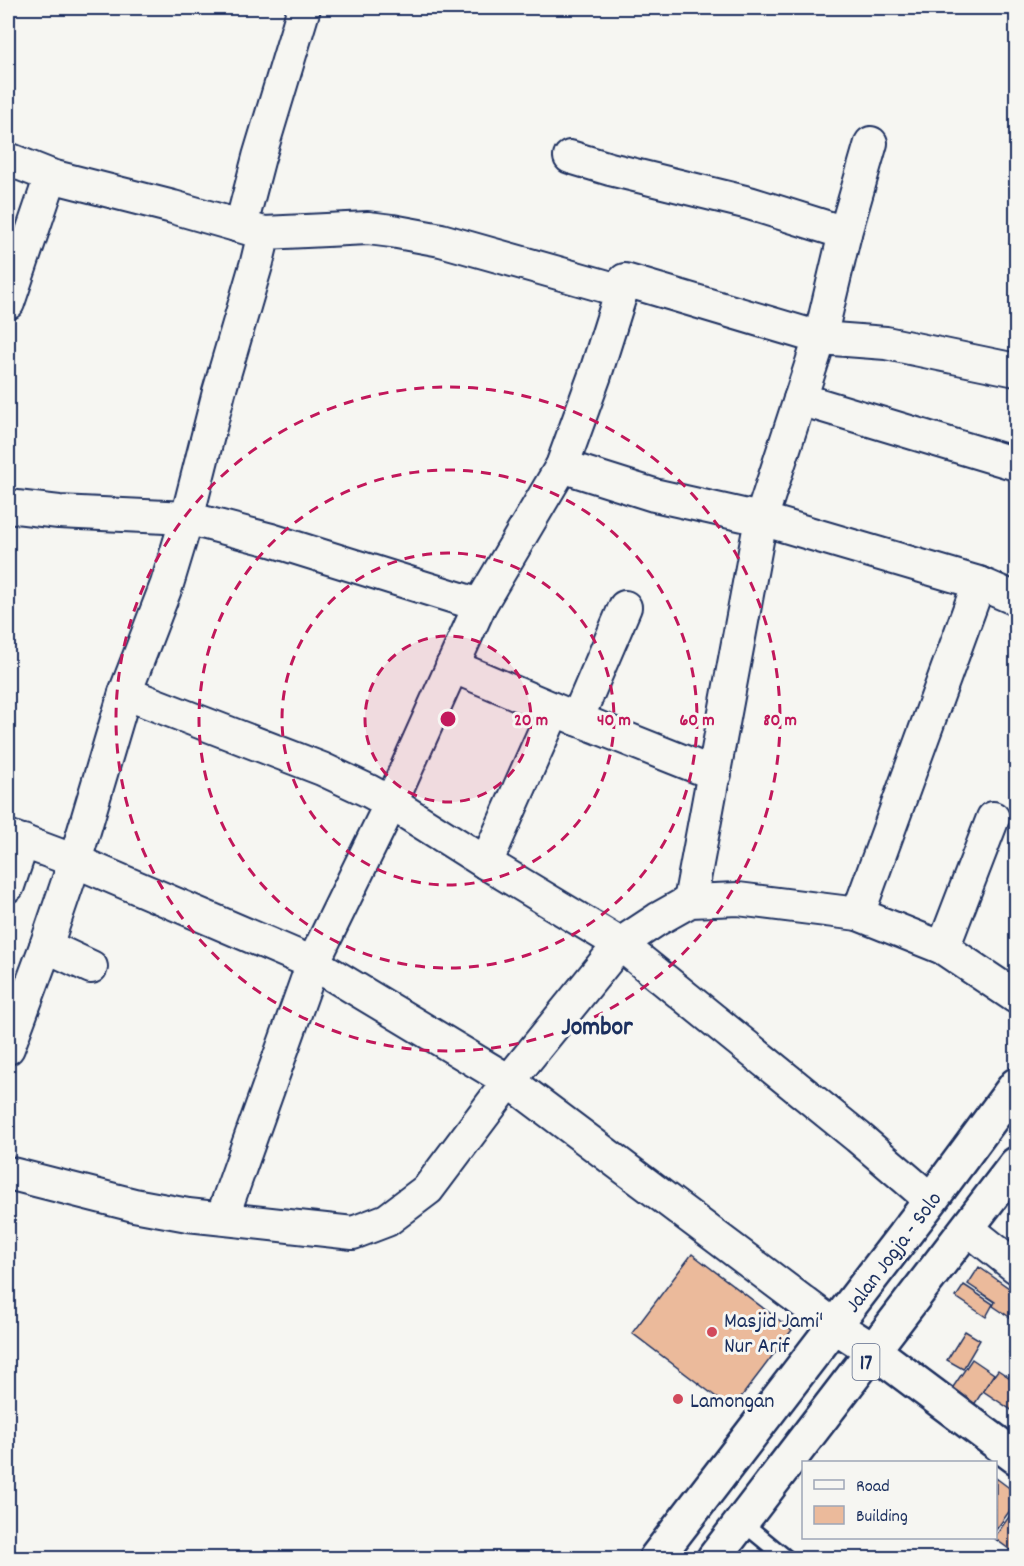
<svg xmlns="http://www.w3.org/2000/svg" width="1024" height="1566" font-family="Dekko,sans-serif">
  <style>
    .building { fill: #ebba9b; stroke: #1b2f5e; stroke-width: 1.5 }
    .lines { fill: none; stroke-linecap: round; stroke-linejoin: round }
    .service-casing { stroke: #1b2f5e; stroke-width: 20 }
    .minor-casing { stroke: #1b2f5e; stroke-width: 36 }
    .tertiary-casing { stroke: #1b2f5e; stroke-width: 38 }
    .trunk-casing { stroke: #1b2f5e; stroke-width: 38 }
    .service { stroke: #f6f6f2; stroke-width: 15 }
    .minor { stroke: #f6f6f2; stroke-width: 32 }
    .tertiary { stroke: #f6f6f2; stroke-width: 33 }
    .trunk { stroke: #f6f6f2; stroke-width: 33 }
    .ring { fill: none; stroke: #c2185b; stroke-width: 3; stroke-dasharray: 10 8 }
    .poi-dot { fill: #d1495b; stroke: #f6f6f2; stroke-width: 2 }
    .labels { text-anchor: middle; stroke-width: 6; stroke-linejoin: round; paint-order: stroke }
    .shield { fill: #f6f6f2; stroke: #5d6b8a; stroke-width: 1.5 }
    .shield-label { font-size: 21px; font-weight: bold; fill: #1b2f5e }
    .street-label { font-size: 22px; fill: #1b2f5e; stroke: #f6f6f2 }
    .poi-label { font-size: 22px; fill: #1b2f5e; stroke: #f6f6f2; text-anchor: start }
    .quarter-label { font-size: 26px; font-weight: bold; fill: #1b2f5e; stroke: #f6f6f2 }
    .centre { fill: #c2185b; stroke: #f6f6f2; stroke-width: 3 }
    .ring-label { font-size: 18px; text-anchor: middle; font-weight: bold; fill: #c2185b; stroke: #f6f6f2; stroke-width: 6; stroke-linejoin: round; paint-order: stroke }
  </style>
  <rect width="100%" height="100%" fill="#f6f6f2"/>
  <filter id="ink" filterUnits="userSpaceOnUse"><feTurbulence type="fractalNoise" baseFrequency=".0167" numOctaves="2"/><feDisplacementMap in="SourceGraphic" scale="12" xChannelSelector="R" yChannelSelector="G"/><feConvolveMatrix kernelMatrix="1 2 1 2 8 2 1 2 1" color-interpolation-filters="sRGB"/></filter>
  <g filter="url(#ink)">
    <g class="building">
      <polygon points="692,1254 792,1330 732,1409 632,1333"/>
      <polygon points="979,1267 1016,1293 1016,1310 1011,1318 993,1306 995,1302 968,1284"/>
      <polygon points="964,1285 993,1304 986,1317 956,1297"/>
      <polygon points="965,1331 980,1340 963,1369 947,1360"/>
      <polygon points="1016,1341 1016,1359 1009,1353"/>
      <polygon points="972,1359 994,1374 970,1411 947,1396"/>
      <polygon points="998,1370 1016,1382 1016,1413 983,1391"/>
      <polygon points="996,1478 1016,1493 1016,1502 996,1530"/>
      <polygon points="1016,1507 1016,1554 994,1538"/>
    </g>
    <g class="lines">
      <defs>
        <polyline id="service" points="742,1522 786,1558"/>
        <g id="minor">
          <polyline points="570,157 610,169 749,203 845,233"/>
          <polyline points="8,159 51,176 173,207 264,233 368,228 392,231 441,240 622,291"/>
          <polyline points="238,226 243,218 259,157 304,8"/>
          <polyline points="8,303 51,176"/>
          <polyline points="800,399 1016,464"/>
          <polyline points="562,466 654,495 761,519 979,583 1016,599"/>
          <polyline points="8,506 59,512 187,518 271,540 480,605"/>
          <polyline points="452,666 577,719 715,774"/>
          <polyline points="125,693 322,769 369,791 391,803 486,863 620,944 858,1137 931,1200"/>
          <polyline points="577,719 625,607"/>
          <polyline points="8,836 75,861 313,963 509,1081 835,1326"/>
          <polyline points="486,863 554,710"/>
          <polyline points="8,886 23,841"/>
          <polyline points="690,901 761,519 820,338 845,233 871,143"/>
          <polyline points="858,914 979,583"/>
          <polyline points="46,946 91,967"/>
          <polyline points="943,948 993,818"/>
          <polyline points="8,1048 46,946 75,861 125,693 167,584 187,518 219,392 257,262 264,233"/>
          <polyline points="8,1173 134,1205 188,1215 353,1233 387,1220 428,1189 509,1081 620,944 658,919 690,901 738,899 858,914 943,948 1016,997"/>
          <polyline points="222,1218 313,963 391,803 480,605 562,466 595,375 625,280 820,338 886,343 1016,370"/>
          <polyline points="967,1228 1016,1267"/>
        </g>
        <polyline id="tertiary" points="835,1326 874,1351 1016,1457"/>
        <g id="trunk">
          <polyline points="656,1558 931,1200 1016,1085"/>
          <polyline points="714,1558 1016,1164"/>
        </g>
      </defs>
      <use href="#service" class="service-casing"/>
      <use href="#minor" class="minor-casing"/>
      <use href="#tertiary" class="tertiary-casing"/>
      <use href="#trunk" class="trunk-casing"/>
      <use href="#service" class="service"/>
      <use href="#minor" class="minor"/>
      <use href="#tertiary" class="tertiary"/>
      <use href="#trunk" class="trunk"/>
    </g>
  </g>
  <circle cx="448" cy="719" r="83" fill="#c2185b" fill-opacity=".12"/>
  <g class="ring">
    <circle cx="448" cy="719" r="83"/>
    <circle cx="448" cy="719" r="166"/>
    <circle cx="448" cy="719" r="249"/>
    <circle cx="448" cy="719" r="332"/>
  </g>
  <g class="poi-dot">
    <circle cx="712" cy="1332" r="6"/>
    <circle cx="678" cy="1399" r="6"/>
  </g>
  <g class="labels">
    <rect class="shield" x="852.5" y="1344" width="27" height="36" rx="4.5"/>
    <g class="shield-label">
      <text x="866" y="1369">17</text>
    </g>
    <g class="street-label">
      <text transform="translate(892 1251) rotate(-53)" y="8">Jalan Jogja - Solo</text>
    </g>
    <g class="poi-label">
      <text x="724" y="1327">Masjid Jami'<tspan x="724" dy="25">Nur Arif</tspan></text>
      <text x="690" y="1407">Lamongan</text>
    </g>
    <g class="quarter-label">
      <text x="597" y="1034">Jombor</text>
    </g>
  </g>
  <circle cx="448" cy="719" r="9" class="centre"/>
  <g class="ring-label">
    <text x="531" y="725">20 m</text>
    <text x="614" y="725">40 m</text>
    <text x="697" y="725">60 m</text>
    <text x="780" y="725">80 m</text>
  </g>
  <rect width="1024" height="1566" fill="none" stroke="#f6f6f2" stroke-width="30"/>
  <rect x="15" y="15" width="994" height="1536" fill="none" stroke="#1b2f5e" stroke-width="2" filter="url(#ink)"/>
  <rect x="802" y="1461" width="195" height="78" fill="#f6f6f2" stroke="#9ea6b7" stroke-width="1.5"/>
  <rect x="814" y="1480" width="30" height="9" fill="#f6f6f2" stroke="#9ea6b7" stroke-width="1.5"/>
  <text x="856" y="1491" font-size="18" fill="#1b2f5e">Road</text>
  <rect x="814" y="1506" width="30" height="18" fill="#ebba9b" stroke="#9ea6b7" stroke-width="1.5"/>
  <text x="856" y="1521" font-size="18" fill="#1b2f5e">Building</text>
</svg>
